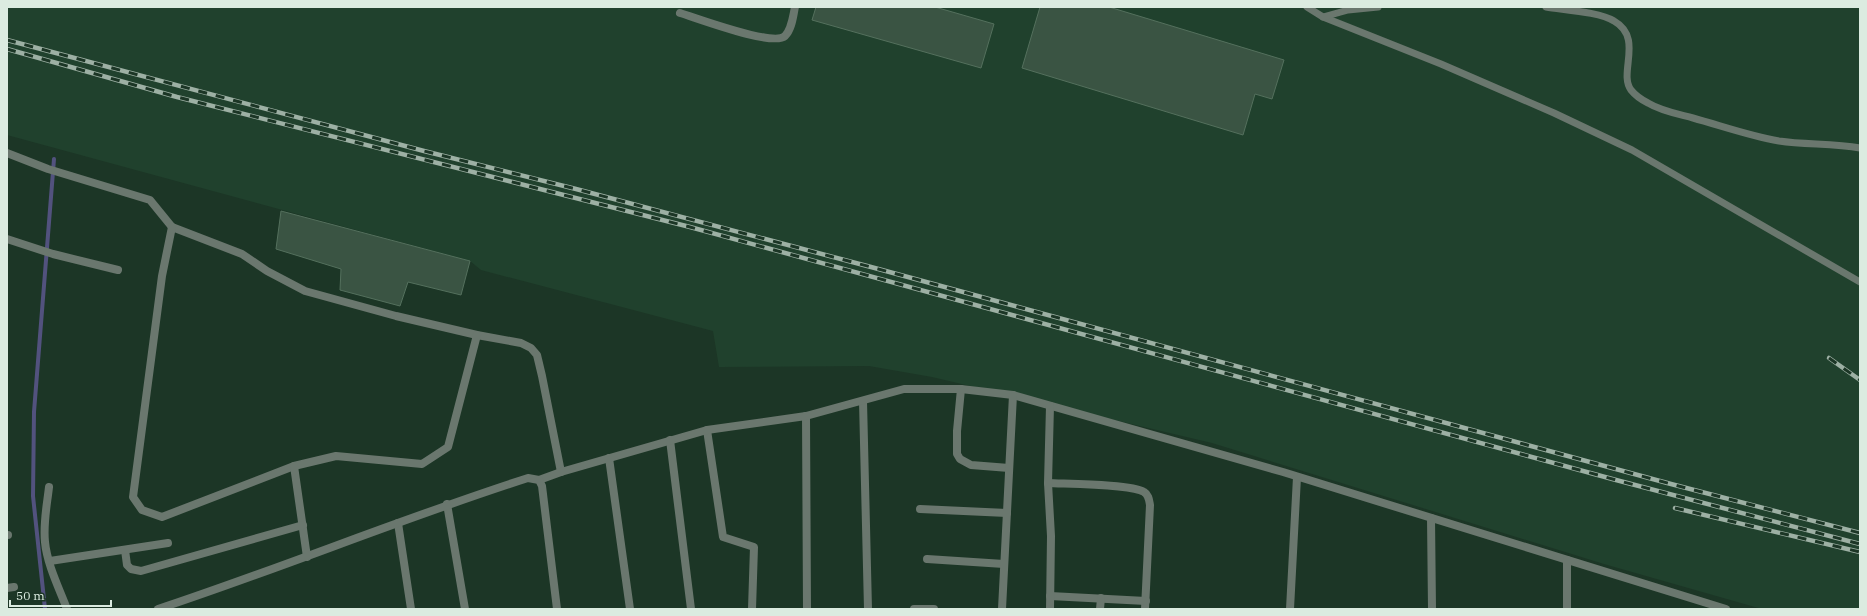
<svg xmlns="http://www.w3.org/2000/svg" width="1867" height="616" font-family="'IBM Plex Serif',serif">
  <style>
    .built { fill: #20412d }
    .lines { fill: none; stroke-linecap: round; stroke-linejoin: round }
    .stream { stroke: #52527e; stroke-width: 4 }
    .building { fill: #3a5443; stroke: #54705d }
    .service { stroke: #6a776e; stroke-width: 7 }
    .minor { stroke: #6a776e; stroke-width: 8 }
    .rail-casing { stroke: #9db0a4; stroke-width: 4.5 }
    .rail { stroke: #1c3626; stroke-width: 3; stroke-dasharray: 9; stroke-linecap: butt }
  </style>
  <rect width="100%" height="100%" fill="#1c3626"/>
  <polygon class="built" points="7,7 1860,7 1860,609 1762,609 1604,564 1212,443 932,377 869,366 719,367 713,331 481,270 470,261 7,135"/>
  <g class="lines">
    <polyline class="stream" points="45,609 33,496 34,412 54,159"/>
  </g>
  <g class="building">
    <polygon points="816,7 935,7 994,24 981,68 812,20"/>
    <polygon points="1040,7 1109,7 1284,60 1272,99 1255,94 1243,135 1022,68"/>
    <polygon points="281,211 470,261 461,295 408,282 400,306 340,290 341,269 276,249"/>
  </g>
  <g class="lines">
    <g class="service">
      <polyline points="1307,7 1323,17 1441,64 1554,113 1632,150 1860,282"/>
      <path d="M1546 7C1564 10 1600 12 1614 21 1644 38 1618 73 1631 90 1635 95 1642 100 1648 103 1661 111 1678 114 1693 118 1722 126 1750 136 1779 141 1806 145 1833 143 1860 148"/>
      <polyline points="1323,17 1348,10 1378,7"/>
    </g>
    <g class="minor">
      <path d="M680 13C697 18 773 47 785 36 792 29 793 16 795 7"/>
      <polyline points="7,153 48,169 150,200 172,227 242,254 267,271 305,291 396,316 477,335 521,343 531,348 537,355 542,376 561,472"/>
      <polyline points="172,227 162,276 133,497 142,510 162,517 294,466 336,456 422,464 448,447 477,335"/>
      <polyline points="7,239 53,254 118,270"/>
      <polyline points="961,389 957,431 957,454 960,459 971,465 1009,468"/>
      <polyline points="863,401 868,609"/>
      <polyline points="806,416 807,609"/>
      <polyline points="707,430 723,537 754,547 752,609"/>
      <polyline points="670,440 691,609"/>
      <polyline points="609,458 630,609"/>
      <polyline points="294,466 307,557"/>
      <polyline points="539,480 561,472 707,430 806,416 904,389 961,389 1013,395 1283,472 1726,609"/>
      <path d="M1048 483C1066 484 1132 484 1144 492 1149 495 1149 500 1150 505L1145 609"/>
      <path d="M49 487C47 505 43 523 45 542 47 564 59 588 67 609"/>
      <polyline points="447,504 465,609"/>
      <polyline points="920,509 1007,513"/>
      <polyline points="1431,518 1432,609"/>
      <polyline points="398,523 411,609"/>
      <polyline points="7,535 8,535"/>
      <polyline points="125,550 127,565 131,569 141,571 303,525"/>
      <polyline points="927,559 1004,564"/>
      <polyline points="1567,560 1567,609"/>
      <polyline points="50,561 168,543"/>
      <polyline points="7,588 14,587"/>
      <polyline points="1050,596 1146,601"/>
      <path d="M158 609C282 568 403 518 528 478L539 480 542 486 557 609"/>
      <polyline points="914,609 934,609"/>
      <polyline points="1002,609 1013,395"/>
      <polyline points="1050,609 1051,536 1048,483 1050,406"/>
      <polyline points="1100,609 1101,598"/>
      <polyline points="1290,609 1297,477"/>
    </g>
    <defs>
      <g id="rail">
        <polyline points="7,40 424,151 576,189 871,267 1671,484 1860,533"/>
        <polyline points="7,49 177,97 690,227 1616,480 1860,544"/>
        <polyline points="1829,358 1860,380"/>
        <polyline points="1675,508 1860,552"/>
      </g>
    </defs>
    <use href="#rail" class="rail-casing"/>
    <use href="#rail" class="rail"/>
  </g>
  <rect width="1867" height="616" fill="none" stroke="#dbebe0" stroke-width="16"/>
  <path d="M10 600v6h101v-6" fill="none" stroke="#dbebe0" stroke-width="2"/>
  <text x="16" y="600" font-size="12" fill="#dbebe0" stroke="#1c3626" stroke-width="3" paint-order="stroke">50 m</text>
</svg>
